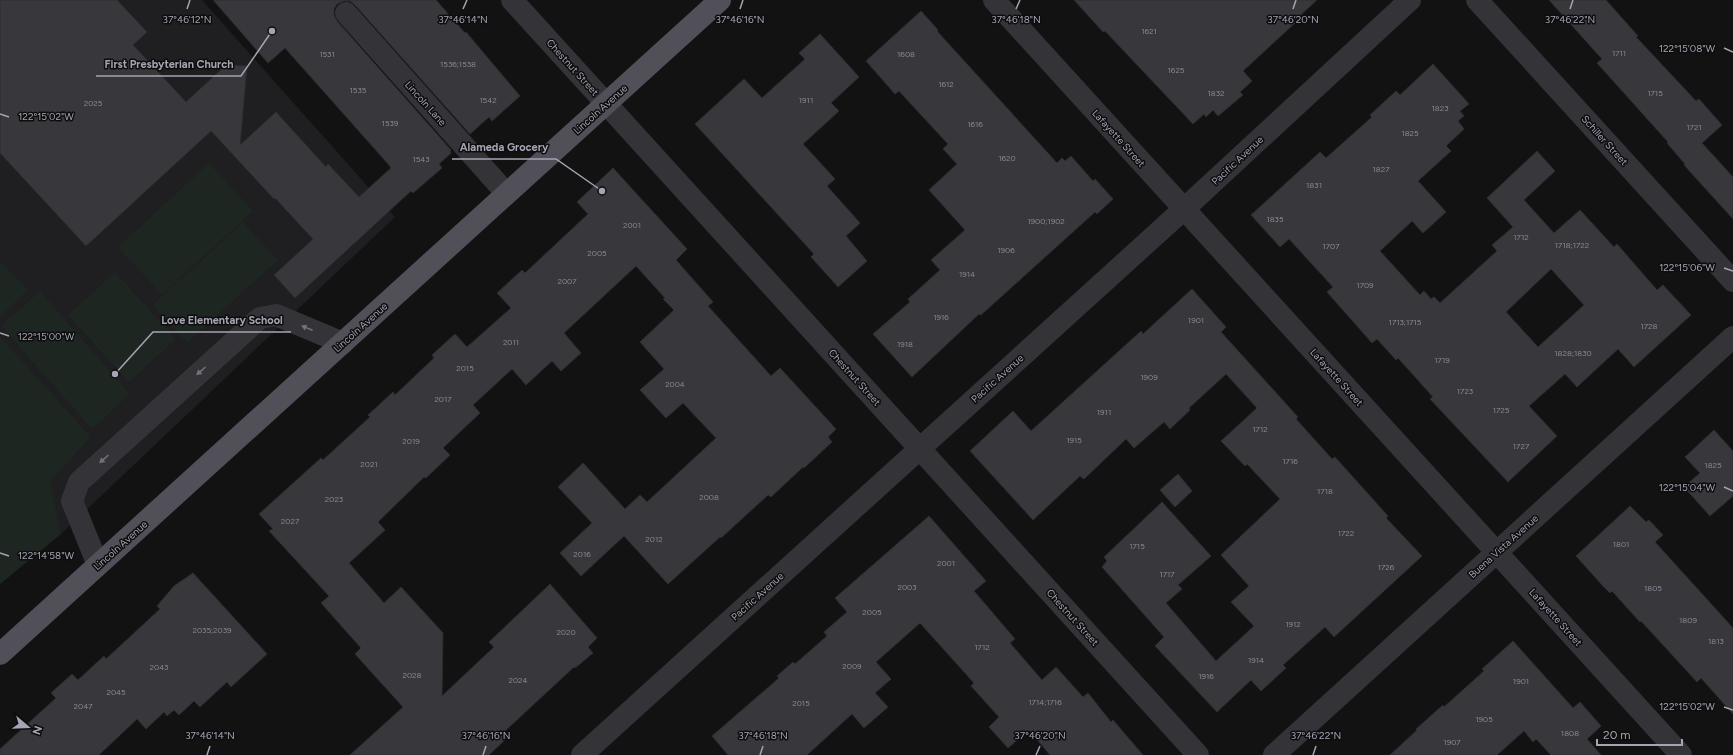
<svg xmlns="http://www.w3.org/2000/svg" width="1733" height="755" font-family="Figtree,sans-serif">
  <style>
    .built { fill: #1f1e20 }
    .green { fill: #1e2622 }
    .building { fill: #38373b; stroke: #2d2c2f; fill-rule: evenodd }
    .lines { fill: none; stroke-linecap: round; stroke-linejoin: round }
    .minor { stroke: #343338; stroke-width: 22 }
    .major { stroke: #514f57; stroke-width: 22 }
    .oneway { fill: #73717c }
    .ticks { fill: none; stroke: #a6a4b3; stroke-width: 1.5 }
    .labels { text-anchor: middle; stroke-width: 3; stroke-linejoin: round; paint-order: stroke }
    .number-label { font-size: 8px; fill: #8a8995 }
    .street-label { font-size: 10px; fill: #a6a4b3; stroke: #0d0d0e }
    .ticks-label { font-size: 10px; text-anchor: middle; fill: #a6a4b3; stroke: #0d0d0e; stroke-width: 3; stroke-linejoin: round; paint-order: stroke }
    .leader { fill: none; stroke: #a6a4b3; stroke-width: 1.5 }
    .callout-dot { fill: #a6a4b3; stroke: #0d0d0e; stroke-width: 1.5 }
    .callout-label { font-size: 11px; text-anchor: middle; font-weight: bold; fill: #a6a4b3; stroke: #0d0d0e; stroke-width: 3; stroke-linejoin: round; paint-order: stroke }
  </style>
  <rect width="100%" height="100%" fill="#121213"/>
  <polygon class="built" points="0,0 202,0 395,217 61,534 0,584"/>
  <g class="green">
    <polygon points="209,163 253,211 162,295 118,247"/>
    <polygon points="243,222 278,260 187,343 152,305"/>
    <polygon points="0,262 28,290 0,317"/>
    <polygon points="115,272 176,339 129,382 68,315"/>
    <polygon points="40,291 130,394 92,429 1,326"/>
    <polygon points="0,337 91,437 50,482 61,534 0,584"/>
  </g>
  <g class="building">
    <polygon points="0,0 117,0 147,32 133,45 186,102 226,65 247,66 240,145 276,112 326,167 328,164 359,197 391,168 389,165 285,48 268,63 213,0 436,0 465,33 466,32 520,96 492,121 489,117 470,134 355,5 350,1 344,1 337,4 334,9 334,15 337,21 451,150 450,151 451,153 439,164 442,168 413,193 411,191 295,298 274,275 313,239 275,198 274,199 211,131 86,246 0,153"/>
    <polygon points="1074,0 1317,0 1293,22 1295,23 1243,71 1252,81 1240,92 1243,95 1218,116 1213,110 1206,117 1204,114 1193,124 1105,31 1103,32"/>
    <polygon points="1549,0 1606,0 1638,36 1636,37 1696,101 1699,99 1722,125 1702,143 1733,177 1733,219 1684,165 1685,164 1667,143 1668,142 1597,63 1602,59"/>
    <polygon points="921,11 938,30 937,31 1057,163 1062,158 1065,161 1071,156 1093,181 1095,179 1113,199 1097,214 1095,212 981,315 979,314 912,377 873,334 910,302 908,299 940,270 931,260 965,230 929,190 957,164 943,149 948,144 899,91 895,94 866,61"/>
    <polygon points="820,34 859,77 831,103 839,111 803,144 835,179 827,186 860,223 846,236 867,261 838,287 811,257 814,254 695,124 744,79 762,98 805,59 799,53"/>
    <path d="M1433 64 1469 104 1460 111 1464 116 1458 121 1464 129 1446 146 1451 151 1418 181 1446 212 1423 233 1412 221 1380 251 1420 295 1424 291 1431 299 1434 297 1440 303 1497 251 1492 245 1513 227 1487 198 1537 151 1555 171 1524 200 1554 233 1580 210 1614 247 1617 244 1657 290 1663 285 1691 315 1634 367 1618 349 1577 387 1565 374 1529 406 1557 436 1508 482 1430 399 1433 397 1398 358 1396 360 1377 339 1372 343 1327 292 1333 287 1289 239 1280 247 1251 215 1320 152 1326 158 1372 117 1370 115 1396 91 1400 95ZM1551 269 1584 305 1538 347 1506 312Z"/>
    <polygon points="613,168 687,249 676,260 713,302 708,306 771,376 780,368 836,429 828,437 832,442 804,468 803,467 771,497 768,495 721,538 720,537 668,584 624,536 581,576 560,553 592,523 558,487 583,463 625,509 640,495 647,502 716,438 683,403 666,418 640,390 664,369 640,342 674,310 663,299 665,298 636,266 564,333 581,353 561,371 552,361 526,385 512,369 473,405 480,413 443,448 450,455 426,478 424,477 378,522 385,530 349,563 384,603 401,587 443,633 442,696 494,647 489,642 550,584 597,638 588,647 593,653 575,668 574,667 504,732 508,737 489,755 350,755 403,707 355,654 361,648 321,603 329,596 269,531 273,529 259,514 321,458 323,460 370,417 368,415 393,392 395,395 434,358 432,355 455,334 467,347 511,308 497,293 522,270 525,273 588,214 577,202"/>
    <polygon points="1192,289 1226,327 1221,332 1298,417 1296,419 1332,459 1335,457 1388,516 1386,518 1422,556 1334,637 1325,627 1283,665 1286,668 1261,691 1251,680 1217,712 1155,646 1164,637 1102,567 1107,561 1104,557 1162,502 1211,556 1178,585 1182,589 1166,603 1216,661 1254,626 1231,602 1249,586 1221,555 1280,499 1247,464 1245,466 1221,441 1257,408 1226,374 1189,408 1190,410 1170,429 1164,422 1134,448 1126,439 1084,479 1080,476 1033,520 970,451 1013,411 1031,431 1141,331 1143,334"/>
    <polygon points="1714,430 1733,451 1733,496 1710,516 1684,487 1700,473 1685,457"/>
    <polygon points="1178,474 1192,491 1175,507 1160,490"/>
    <polygon points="1630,506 1646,522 1649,520 1663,535 1655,542 1733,628 1733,714 1701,678 1697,682 1641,621 1640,622 1612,591 1610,593 1602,585 1576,556"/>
    <polygon points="929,516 986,581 974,591 1015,639 1010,643 1042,680 1056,667 1083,697 1088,693 1111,722 1113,720 1143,755 1050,755 1029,730 1008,748 989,727 999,717 971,686 974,683 920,623 876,662 891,679 875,693 888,707 864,728 852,714 807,755 728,755 712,736 779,678 777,676 793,662 795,664 827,636 824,632 847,612 835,598"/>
    <polygon points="193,573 267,654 231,687 227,682 200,707 194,701 179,715 174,710 167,716 164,712 146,729 137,719 99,755 0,755 0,749 56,698 51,693 72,674 78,680 104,656 106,659 160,609 157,606 174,586"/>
    <polygon points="1513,641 1573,708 1580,702 1601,726 1587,739 1601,755 1551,755 1536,739 1533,742 1524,731 1497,755 1390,755 1417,730 1416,729 1443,705 1444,707 1484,671 1482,669"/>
  </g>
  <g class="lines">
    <g class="minor">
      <polyline points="512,0 1198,755"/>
      <polyline points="994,0 1681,755"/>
      <polyline points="1477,0 1733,281"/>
      <polyline points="346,13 506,193"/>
      <polyline points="98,565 72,501 79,482 260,318 276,315 343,343"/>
      <polyline points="582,755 1184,209 1410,0"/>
      <polyline points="1274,755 1733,337"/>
    </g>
    <polyline class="major" points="0,654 720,0"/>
  </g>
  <defs><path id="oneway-solid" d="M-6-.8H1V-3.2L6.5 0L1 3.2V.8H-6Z"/></defs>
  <g class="oneway">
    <use href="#oneway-solid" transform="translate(307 328) rotate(-158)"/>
    <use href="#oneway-solid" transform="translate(201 371) rotate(138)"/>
    <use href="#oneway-solid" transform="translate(104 459) rotate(138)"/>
  </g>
  <path class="ticks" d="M187 9 190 0M463 9 467 0M740 9 743 0M1016 9 1020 0M1293 9 1296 0M1570 9 1573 0M1724 48 1733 52M0 114 9 117M1724 268 1733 271M0 333 9 336M1724 487 1733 491M0 553 9 556M1724 707 1733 710M207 755 210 746M483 755 486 746M760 755 763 746M1036 755 1040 746M1313 755 1316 746"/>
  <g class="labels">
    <g class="number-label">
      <text x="1149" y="34">1621</text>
      <text x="1619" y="56">1711</text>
      <text x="327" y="57">1531</text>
      <text x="906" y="57">1608</text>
      <text x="458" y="67">1536;1538</text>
      <text x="1176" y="73">1625</text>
      <text x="946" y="87">1612</text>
      <text x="358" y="93">1535</text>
      <text x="1216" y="96">1832</text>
      <text x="1655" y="96">1715</text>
      <text x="488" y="103">1542</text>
      <text x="806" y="103">1911</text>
      <text x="93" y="106">2025</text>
      <text x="1440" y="111">1823</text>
      <text x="390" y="126">1539</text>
      <text x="975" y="127">1616</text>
      <text x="1694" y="130">1721</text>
      <text x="1410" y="136">1825</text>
      <text x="1007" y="161">1620</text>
      <text x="421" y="162">1543</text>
      <text x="1381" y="172">1827</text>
      <text x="1314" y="188">1831</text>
      <text x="1275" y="222">1835</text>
      <text x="1046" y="224">1900;1902</text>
      <text x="632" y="228">2001</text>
      <text x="1521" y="240">1712</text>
      <text x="1572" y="248">1718;1722</text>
      <text x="1331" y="249">1707</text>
      <text x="1006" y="253">1906</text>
      <text x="597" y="256">2005</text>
      <text x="967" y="277">1914</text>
      <text x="567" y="284">2007</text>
      <text x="1365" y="288">1709</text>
      <text x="941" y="320">1916</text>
      <text x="1196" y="323">1901</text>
      <text x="1405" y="325">1713;1715</text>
      <text x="1649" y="329">1728</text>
      <text x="511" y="345">2011</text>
      <text x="905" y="347">1918</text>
      <text x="1573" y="356">1828;1830</text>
      <text x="1442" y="363">1719</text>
      <text x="465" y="371">2015</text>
      <text x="1149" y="380">1909</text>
      <text x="675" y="387">2004</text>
      <text x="1465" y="394">1723</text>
      <text x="443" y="402">2017</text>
      <text x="1501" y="413">1725</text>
      <text x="1104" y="415">1911</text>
      <text x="1260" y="432">1712</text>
      <text x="1074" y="443">1915</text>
      <text x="411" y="444">2019</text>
      <text x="1521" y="449">1727</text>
      <text x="1290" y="464">1716</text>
      <text x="369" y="467">2021</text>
      <text x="1713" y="468">1825</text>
      <text x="1325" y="494">1718</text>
      <text x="709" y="500">2008</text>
      <text x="334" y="502">2023</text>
      <text x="290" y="524">2027</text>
      <text x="1346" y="536">1722</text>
      <text x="654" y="542">2012</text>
      <text x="1621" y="547">1801</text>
      <text x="1137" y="549">1715</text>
      <text x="582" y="557">2016</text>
      <text x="946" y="566">2001</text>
      <text x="1386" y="570">1726</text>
      <text x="1167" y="577">1717</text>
      <text x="907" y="590">2003</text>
      <text x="1653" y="591">1805</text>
      <text x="872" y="615">2005</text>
      <text x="1688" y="623">1809</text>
      <text x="1293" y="627">1912</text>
      <text x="212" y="633">2035;2039</text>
      <text x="566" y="635">2020</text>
      <text x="1716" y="644">1813</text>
      <text x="982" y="650">1712</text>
      <text x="1256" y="663">1914</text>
      <text x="852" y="669">2009</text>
      <text x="159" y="670">2043</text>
      <text x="412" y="678">2028</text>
      <text x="1206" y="679">1916</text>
      <text x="518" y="683">2024</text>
      <text x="1521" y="684">1901</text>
      <text x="116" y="695">2045</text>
      <text x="1045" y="705">1714;1716</text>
      <text x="801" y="706">2015</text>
      <text x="83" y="709">2047</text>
      <text x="1484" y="722">1905</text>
      <text x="1570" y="736">1808</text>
      <text x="1452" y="745">1907</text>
    </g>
    <g class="street-label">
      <text transform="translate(573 67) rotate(48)" y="4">Chestnut Street</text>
      <text transform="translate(426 103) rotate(48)" y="4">Lincoln Lane</text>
      <text transform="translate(600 109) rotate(-42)" y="4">Lincoln Avenue</text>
      <text transform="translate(1119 138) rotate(48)" y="4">Lafayette Street</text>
      <text transform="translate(1605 140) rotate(48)" y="4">Schiller Street</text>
      <text transform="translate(1237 160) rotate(-43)" y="4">Pacific Avenue</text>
      <text transform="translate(360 327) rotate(-42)" y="4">Lincoln Avenue</text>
      <text transform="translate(855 377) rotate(48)" y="4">Chestnut Street</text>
      <text transform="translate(1337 377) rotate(48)" y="4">Lafayette Street</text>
      <text transform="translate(997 378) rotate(-42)" y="4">Pacific Avenue</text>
      <text transform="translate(120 545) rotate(-42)" y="4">Lincoln Avenue</text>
      <text transform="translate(1503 546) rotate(-42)" y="4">Buena Vista Avenue</text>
      <text transform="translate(757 596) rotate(-42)" y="4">Pacific Avenue</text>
      <text transform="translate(1073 617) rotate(48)" y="4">Chestnut Street</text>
      <text transform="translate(1556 617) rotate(48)" y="4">Lafayette Street</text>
    </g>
  </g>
  <g class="ticks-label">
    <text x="187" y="23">37°46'12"N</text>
    <text x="463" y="23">37°46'14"N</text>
    <text x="740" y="23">37°46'16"N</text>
    <text x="1016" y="23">37°46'18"N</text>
    <text x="1293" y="23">37°46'20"N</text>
    <text x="1570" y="23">37°46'22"N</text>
    <text x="1687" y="52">122°15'08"W</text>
    <text x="46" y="120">122°15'02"W</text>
    <text x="1687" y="271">122°15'06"W</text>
    <text x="46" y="340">122°15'00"W</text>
    <text x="1687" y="491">122°15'04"W</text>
    <text x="46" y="559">122°14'58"W</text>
    <text x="1687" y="710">122°15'02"W</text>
    <text x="210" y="739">37°46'14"N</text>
    <text x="486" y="739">37°46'16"N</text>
    <text x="763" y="739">37°46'18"N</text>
    <text x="1040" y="739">37°46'20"N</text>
    <text x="1316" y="739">37°46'22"N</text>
  </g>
  <path class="leader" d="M272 31L241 76H96M602 191L556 159H452M115 374L153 332H291"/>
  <g class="callout-dot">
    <circle cx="272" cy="31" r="4"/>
    <circle cx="602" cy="191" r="4"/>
    <circle cx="115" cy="374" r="4"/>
  </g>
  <g class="callout-label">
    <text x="169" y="68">First Presbyterian Church</text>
    <text x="504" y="151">Alameda Grocery</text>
    <text x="222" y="324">Love Elementary School</text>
  </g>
  <g transform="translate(28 727) rotate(109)" stroke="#0d0d0e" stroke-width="3" paint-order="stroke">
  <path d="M0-3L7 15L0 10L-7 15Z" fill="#a6a4b3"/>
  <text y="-6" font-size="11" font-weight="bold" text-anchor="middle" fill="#a6a4b3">N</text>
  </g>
  <path d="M1597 739v6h85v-6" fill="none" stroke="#a6a4b3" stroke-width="2"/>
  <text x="1603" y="739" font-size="12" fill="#a6a4b3" stroke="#0d0d0e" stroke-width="3" paint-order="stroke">20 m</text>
</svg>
